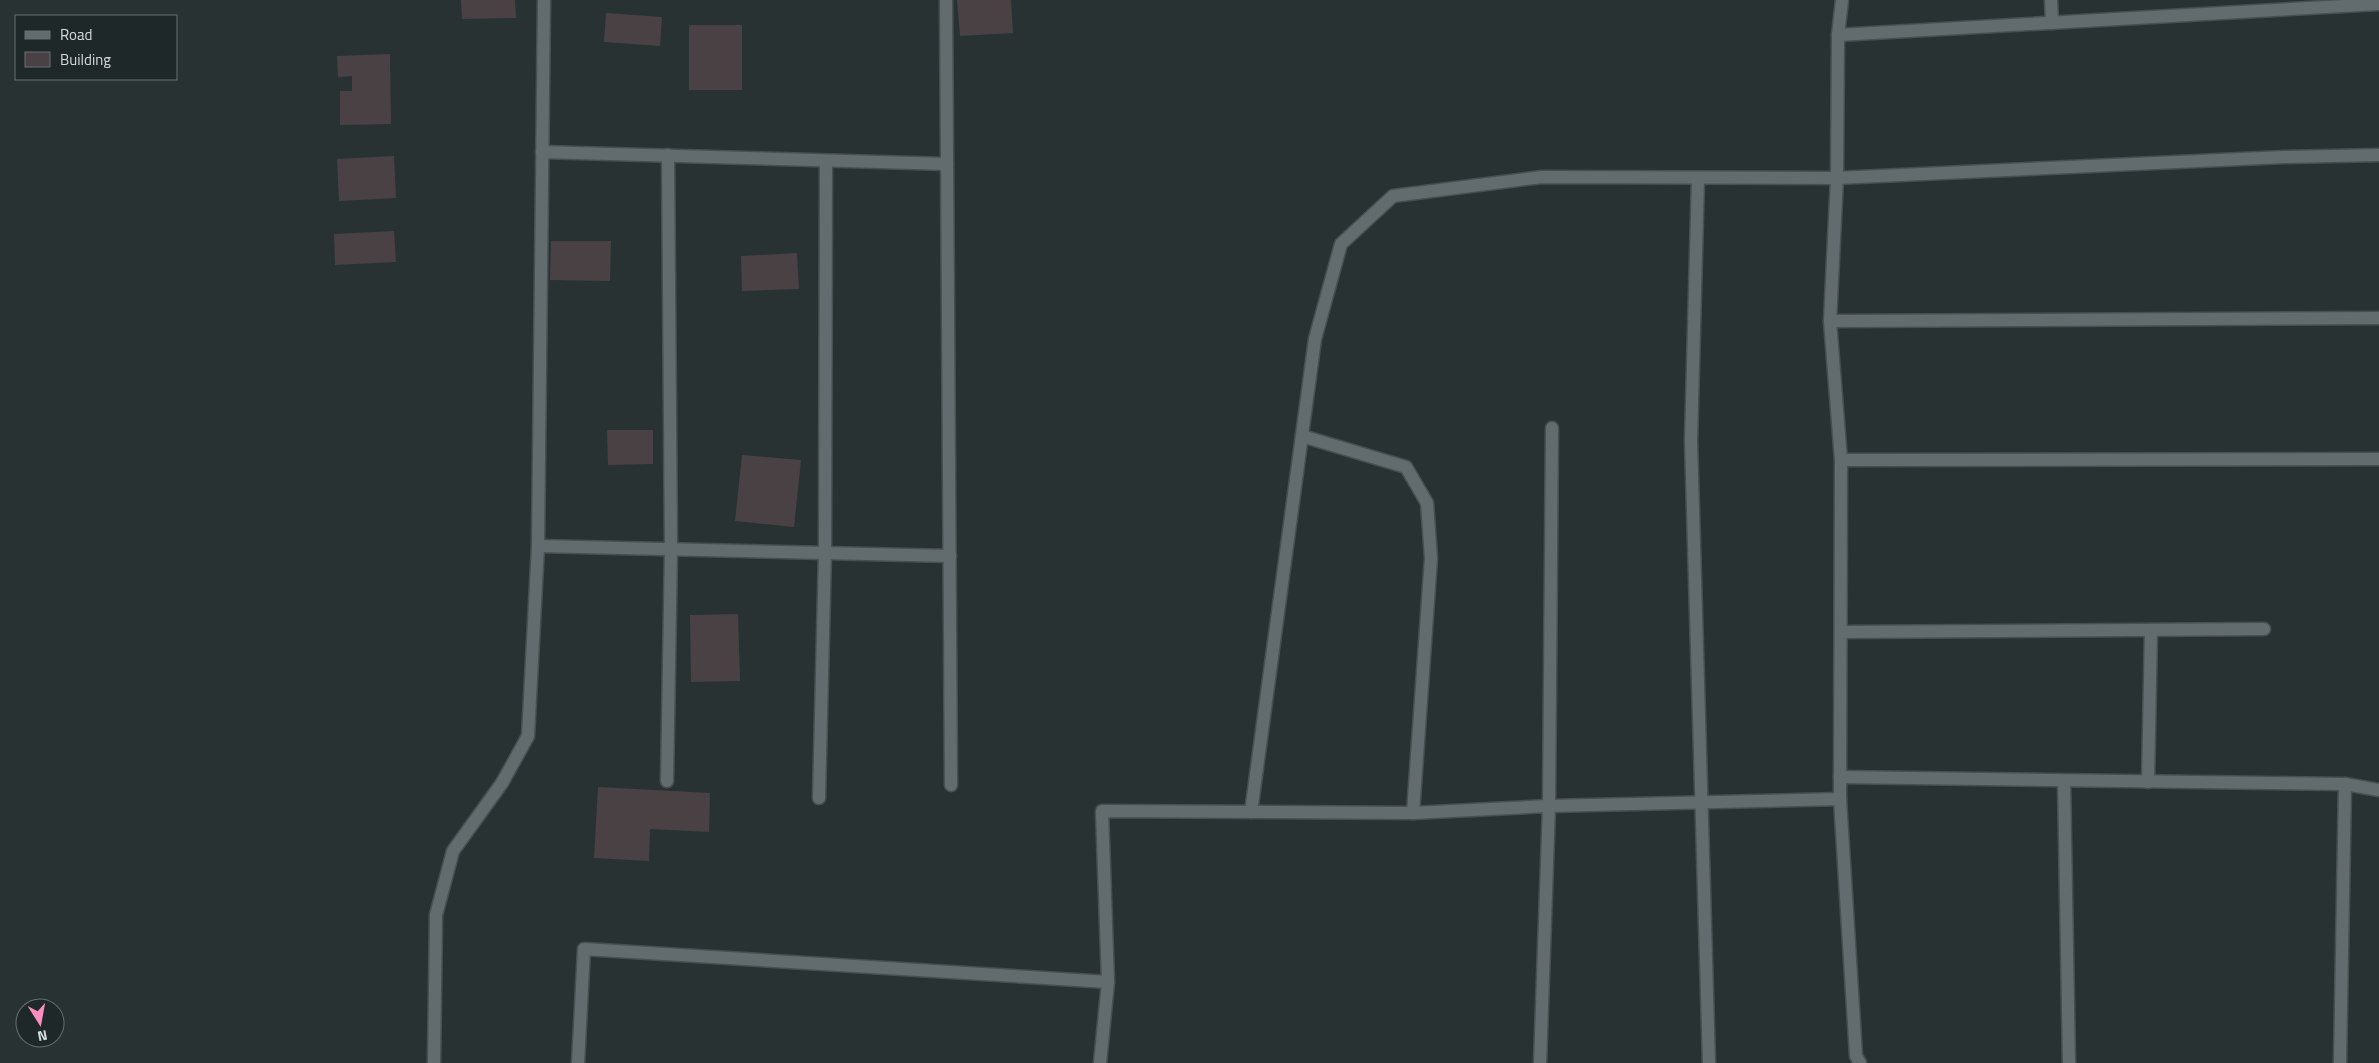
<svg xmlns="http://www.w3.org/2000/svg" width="2379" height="1063" font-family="'Titillium Web',sans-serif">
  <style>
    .building { fill: #4a4144 }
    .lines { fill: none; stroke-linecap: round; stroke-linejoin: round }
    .minor-casing { stroke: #484f51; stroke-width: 15 }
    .minor { stroke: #626c6e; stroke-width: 12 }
  </style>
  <rect width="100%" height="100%" fill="#283233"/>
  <g class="building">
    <polygon points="461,0 515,0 516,18 462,19"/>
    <polygon points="957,0 1011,0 1013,33 960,36"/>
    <polygon points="606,13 662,17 660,46 604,42"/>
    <rect x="689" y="25" width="53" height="65"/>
    <polygon points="390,54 391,124 340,125 340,91 352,91 352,76 338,77 337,56"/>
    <polygon points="394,156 396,198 339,201 337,159"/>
    <polygon points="394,231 396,262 335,265 334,234"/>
    <polygon points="551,241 611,241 610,281 550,280"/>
    <polygon points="797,253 799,289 742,291 741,256"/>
    <polygon points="607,430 653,430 653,464 608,465"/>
    <polygon points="742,455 801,460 794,527 735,521"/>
    <polygon points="738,614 740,681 691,682 690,615"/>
    <polygon points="598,787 710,793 709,832 650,829 649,861 594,858"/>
  </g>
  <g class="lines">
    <defs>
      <g id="minor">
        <polyline points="946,0 951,785"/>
        <polyline points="2051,0 2052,23"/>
        <polyline points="1838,35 2379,4"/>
        <polyline points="542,152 947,164"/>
        <polyline points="1698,178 1691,441 1709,1063"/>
        <polyline points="1830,321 2379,318"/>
        <polyline points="1302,436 1406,467 1427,503 1431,558 1413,813"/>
        <polyline points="1841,460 1830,321 1837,178 1838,35 1842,0"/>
        <polyline points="538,546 950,556"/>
        <polyline points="1841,632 2264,629"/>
        <polyline points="1840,777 2345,784 2379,790"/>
        <polyline points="667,781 671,549 668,155"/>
        <polyline points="2064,781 2069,1063"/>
        <polyline points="2148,782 2151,630"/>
        <polyline points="819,798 825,552 826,161"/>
        <polyline points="1840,799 1856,1056 1860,1063"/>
        <polyline points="1251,812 1315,339 1341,244 1393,196 1542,177 1837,178 2284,157 2379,155"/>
        <polyline points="434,1063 436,915 453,851 502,783 528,736 538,546 544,0"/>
        <polyline points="578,1063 584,949 1108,982 1102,811 1413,813 1549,806 1840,799 1841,460 2379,459"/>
        <polyline points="1100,1063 1108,982"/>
        <polyline points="1540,1063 1549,806 1552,428"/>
        <polyline points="2340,1063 2345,784"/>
      </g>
    </defs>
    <use href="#minor" class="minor-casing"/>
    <use href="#minor" class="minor"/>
  </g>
  <rect x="15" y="15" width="162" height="65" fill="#1f2829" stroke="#687071"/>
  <rect x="25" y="31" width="25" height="8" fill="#626c6e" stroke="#687071"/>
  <text x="60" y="40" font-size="15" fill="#d5dbdc">Road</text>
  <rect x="25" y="52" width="25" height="15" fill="#4a4144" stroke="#687071"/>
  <text x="60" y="65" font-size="15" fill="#d5dbdc">Building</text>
  <g transform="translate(40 1023) rotate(169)"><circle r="24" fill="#1f2829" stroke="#687071"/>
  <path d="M0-4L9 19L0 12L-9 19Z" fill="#fd8ebf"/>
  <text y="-8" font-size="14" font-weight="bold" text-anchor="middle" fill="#d5dbdc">N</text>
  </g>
</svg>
